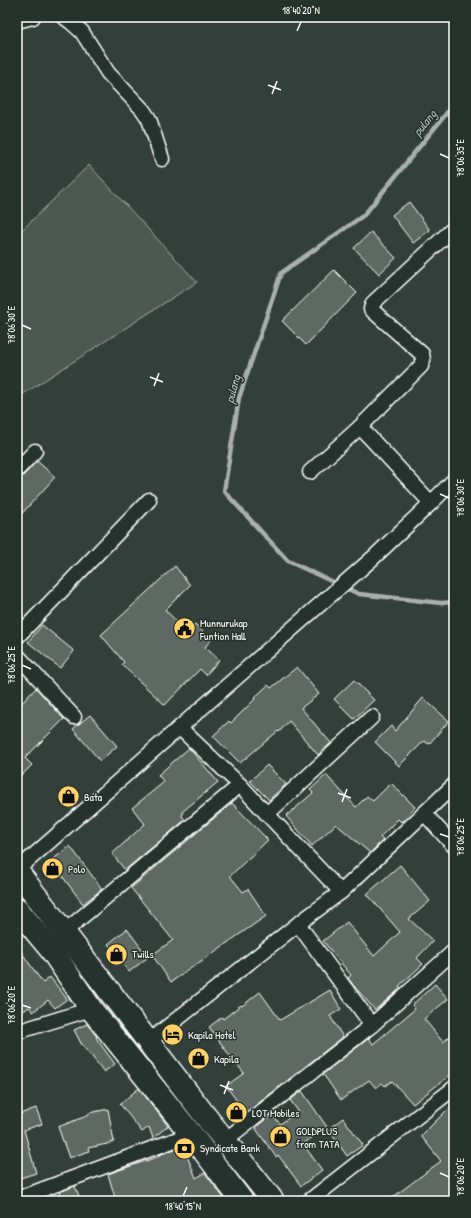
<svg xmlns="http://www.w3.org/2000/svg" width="471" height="1218" font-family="'Patrick Hand',sans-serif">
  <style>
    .green { fill: #4d5853; stroke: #a6aca9 }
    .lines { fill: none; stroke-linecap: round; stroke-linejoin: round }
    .stream { stroke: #abb0ae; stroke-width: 4.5 }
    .building { fill: #5f6964; stroke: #fff }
    .street-casing { stroke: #fff; stroke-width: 17 }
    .primary-casing { stroke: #fff; stroke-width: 25 }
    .street { stroke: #26332d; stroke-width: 14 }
    .primary { stroke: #26332d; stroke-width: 22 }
    .ticks { fill: none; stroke: #fff; stroke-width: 1.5 }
    .labels { text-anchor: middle; stroke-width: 3; stroke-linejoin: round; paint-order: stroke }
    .poi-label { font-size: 11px; fill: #fff; stroke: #26332d; text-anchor: start }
    .water-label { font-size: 12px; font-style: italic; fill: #b9bdbc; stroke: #26332d }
    .neatline { fill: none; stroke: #fff; stroke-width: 1.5 }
    .ticks-label { font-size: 10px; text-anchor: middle; fill: #fff }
  </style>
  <rect width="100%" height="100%" fill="#333f3a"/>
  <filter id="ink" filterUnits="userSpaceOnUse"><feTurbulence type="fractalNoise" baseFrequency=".025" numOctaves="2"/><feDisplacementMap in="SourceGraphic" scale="8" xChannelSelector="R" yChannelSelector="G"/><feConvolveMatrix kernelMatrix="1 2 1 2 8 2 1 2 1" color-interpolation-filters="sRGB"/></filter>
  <g filter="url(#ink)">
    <polygon class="green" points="89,165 197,282 17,398 17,235"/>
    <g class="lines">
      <polyline class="stream" points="454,104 364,215 281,273 239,398 224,491 288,561 359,594 441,603 454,602"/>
    </g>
    <g class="building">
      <polygon points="409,202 430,230 413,243 392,215"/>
      <polygon points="371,232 396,258 379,274 354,248"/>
      <polygon points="334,270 357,293 306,345 282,321"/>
      <polygon points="37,461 55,477 17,519 17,478 23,476"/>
      <polygon points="175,566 190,585 165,610 188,632 195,624 211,640 205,647 219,660 206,675 200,669 165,705 122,665 124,662 101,635"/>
      <polygon points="42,625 74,651 60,668 28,642"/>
      <polygon points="297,667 319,694 301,708 331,743 318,755 289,721 279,732 278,731 240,763 213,736 229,721 231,723 255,699 254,698 268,685 271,688"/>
      <polygon points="354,680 374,700 354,719 334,699"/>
      <polygon points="36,688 64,719 25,758 32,765 17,780 17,745 22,739 17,734 17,708"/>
      <polygon points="423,698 449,721 429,744 424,741 399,766 375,742 391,726 395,731"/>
      <polygon points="90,715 117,746 100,761 73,729"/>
      <polygon points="189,748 218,782 182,812 183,814 182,816 185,820 125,870 112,854 145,824 132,808 164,782 158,775"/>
      <polygon points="267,765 286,784 269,800 250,781"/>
      <polygon points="326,775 356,807 367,796 373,801 391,783 415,807 401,822 398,819 380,837 383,840 370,853 336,824 312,846 286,816 313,793 310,790"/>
      <polygon points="232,803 268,840 230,876 243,892 248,889 266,916 171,982 152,955 173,940 131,888"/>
      <polygon points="70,846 102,889 83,904 51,861"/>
      <polygon points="400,865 430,901 409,919 433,941 417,958 423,964 399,986 401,988 375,1010 354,986 348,978 351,975 323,941 347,922 374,956 400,932 367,894"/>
      <polygon points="127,929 148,957 129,972 108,944"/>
      <polygon points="17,946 43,983 50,977 67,999 55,1008 48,1000 33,1012 29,1007 17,1016"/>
      <polygon points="435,984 448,999 424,1019 443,1042 454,1033 454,1072 413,1104 392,1081 385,1086 382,1083 376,1088 369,1080 341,1100 323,1074 369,1038 373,1044 415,1009 412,1005"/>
      <polygon points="330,990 341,1009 330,1016 343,1037 246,1113 226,1086 244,1073 230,1056 209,1027 222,1017 223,1019 241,1005 242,1006 260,992 280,1020"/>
      <polygon points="87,1024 97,1037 96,1038 115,1064 104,1072 83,1045 82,1045 74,1030"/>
      <polygon points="139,1088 168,1126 153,1138 149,1127 142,1132 120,1104"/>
      <polygon points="302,1091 327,1127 303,1144 322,1170 301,1186 278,1155 276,1157 256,1129 257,1128 256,1127 272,1114 280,1124 298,1111 290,1100"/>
      <polygon points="454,1103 454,1201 388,1201 441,1161 421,1136"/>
      <polygon points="36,1108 42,1124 24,1130 36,1173 17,1179 17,1115"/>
      <polygon points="108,1109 114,1142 107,1144 88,1148 89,1151 69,1158 58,1127 89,1115 89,1113"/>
      <polygon points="343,1118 363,1145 347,1156 328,1129"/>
      <polygon points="183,1146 196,1178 205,1173 226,1201 116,1201 108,1174 160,1156 159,1155"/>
      <polygon points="75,1186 81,1201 62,1201 59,1192"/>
    </g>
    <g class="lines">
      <defs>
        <g id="street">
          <polyline points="64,17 72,23 82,32 108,73 143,110 149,119 162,159"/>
          <polyline points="17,21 33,17"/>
          <polyline points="17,470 35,451"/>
          <polyline points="310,472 360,427"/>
          <polyline points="431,503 360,427 421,366 423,360 422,354 374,312 371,309 373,303 454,228"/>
          <polyline points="17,637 149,500"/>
          <polyline points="17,655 74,717"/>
          <polyline points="180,728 240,785 267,814 372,717"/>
          <polyline points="424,813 454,846"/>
          <polyline points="17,870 373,558 431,503 454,480"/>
          <polyline points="341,892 454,785"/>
          <polyline points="298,924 372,1025"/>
          <polyline points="64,932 240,785"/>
          <polyline points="17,1032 91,1009"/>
          <polyline points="148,1042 298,924 341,892 267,814"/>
          <polyline points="224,1141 372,1025 454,951"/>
          <polyline points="17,1199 191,1134"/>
          <polyline points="309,1201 454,1088"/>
        </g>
        <g id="primary">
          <polyline points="17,871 206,1117 273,1201"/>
          <polyline points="17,909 52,951 91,1009 191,1134 242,1201"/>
        </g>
      </defs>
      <use href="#street" class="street-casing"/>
      <use href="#primary" class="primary-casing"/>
      <use href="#street" class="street"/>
      <use href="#primary" class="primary"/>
    </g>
  </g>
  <path class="ticks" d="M297 31 301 22M268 85 281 90M272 94 277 81M440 154 449 158M22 325 31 329M150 377 163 382M154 386 159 373M440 494 449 498M22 665 31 669M338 793 351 798M342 802 347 789M440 834 449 837M22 1005 31 1008M220 1085 233 1090M224 1094 229 1081M440 1173 449 1177M183 1196 187 1187"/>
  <defs>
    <symbol id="civic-disc" viewBox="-11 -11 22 22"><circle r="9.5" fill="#ffd166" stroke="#26332d"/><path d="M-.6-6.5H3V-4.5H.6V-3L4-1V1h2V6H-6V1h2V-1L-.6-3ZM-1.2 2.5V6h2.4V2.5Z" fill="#111"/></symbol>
    <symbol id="shop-disc" viewBox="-11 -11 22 22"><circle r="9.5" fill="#ffd166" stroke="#26332d"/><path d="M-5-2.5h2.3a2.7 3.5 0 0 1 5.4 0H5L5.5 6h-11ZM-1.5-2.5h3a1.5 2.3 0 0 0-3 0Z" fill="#111"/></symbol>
    <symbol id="hotel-disc" viewBox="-11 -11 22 22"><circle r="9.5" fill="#ffd166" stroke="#26332d"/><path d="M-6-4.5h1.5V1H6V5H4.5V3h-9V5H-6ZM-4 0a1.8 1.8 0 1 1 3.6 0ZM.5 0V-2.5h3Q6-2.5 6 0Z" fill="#111"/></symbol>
    <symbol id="bank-disc" viewBox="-11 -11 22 22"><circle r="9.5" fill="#ffd166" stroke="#26332d"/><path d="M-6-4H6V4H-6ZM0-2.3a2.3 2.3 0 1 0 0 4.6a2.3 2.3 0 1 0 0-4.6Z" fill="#111"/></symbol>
  </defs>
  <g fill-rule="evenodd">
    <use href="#civic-disc" x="172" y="616" width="25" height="25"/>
    <use href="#shop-disc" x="56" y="784" width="25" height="25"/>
    <use href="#shop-disc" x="40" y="856" width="25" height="25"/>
    <use href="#shop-disc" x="104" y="942" width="25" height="25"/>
    <use href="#hotel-disc" x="160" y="1022" width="25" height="25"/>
    <use href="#shop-disc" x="186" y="1046" width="25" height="25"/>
    <use href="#shop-disc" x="224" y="1100" width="25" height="25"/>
    <use href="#shop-disc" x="268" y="1124" width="25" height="25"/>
    <use href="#bank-disc" x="172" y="1136" width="25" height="25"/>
  </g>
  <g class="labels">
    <g class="poi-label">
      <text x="200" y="627">Munnurukap<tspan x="200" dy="13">Funtion Hall</tspan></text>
      <text x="84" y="801">Bata</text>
      <text x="68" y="873">Polo</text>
      <text x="132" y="958">Twills</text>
      <text x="188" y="1039">Kapila Hotel</text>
      <text x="214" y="1063">Kapila</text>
      <text x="252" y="1117">LOT Mobiles</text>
      <text x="296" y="1135">GOLDPLUS<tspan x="296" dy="13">from TATA</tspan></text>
      <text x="200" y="1152">Syndicate Bank</text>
    </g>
    <g class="water-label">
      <text transform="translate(425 123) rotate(-51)" y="4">pulang</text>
      <text transform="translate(233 389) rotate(-75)" y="4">pulang</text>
    </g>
  </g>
  <rect width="471" height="1218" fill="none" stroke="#26332d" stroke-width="44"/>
  <rect x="22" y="22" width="427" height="1174" class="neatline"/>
  <g class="ticks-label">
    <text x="301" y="14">18°40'20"N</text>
    <text transform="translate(460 158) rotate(-90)" y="4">78°06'35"E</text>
    <text transform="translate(11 325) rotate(-90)" y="4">78°06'30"E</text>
    <text transform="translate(460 498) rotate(-90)" y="4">78°06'30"E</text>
    <text transform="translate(11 665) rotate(-90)" y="4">78°06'25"E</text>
    <text transform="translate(460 837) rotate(-90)" y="4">78°06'25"E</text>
    <text transform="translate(11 1005) rotate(-90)" y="4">78°06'20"E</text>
    <text transform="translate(460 1177) rotate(-90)" y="4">78°06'20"E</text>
    <text x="183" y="1210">18°40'15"N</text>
  </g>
</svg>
